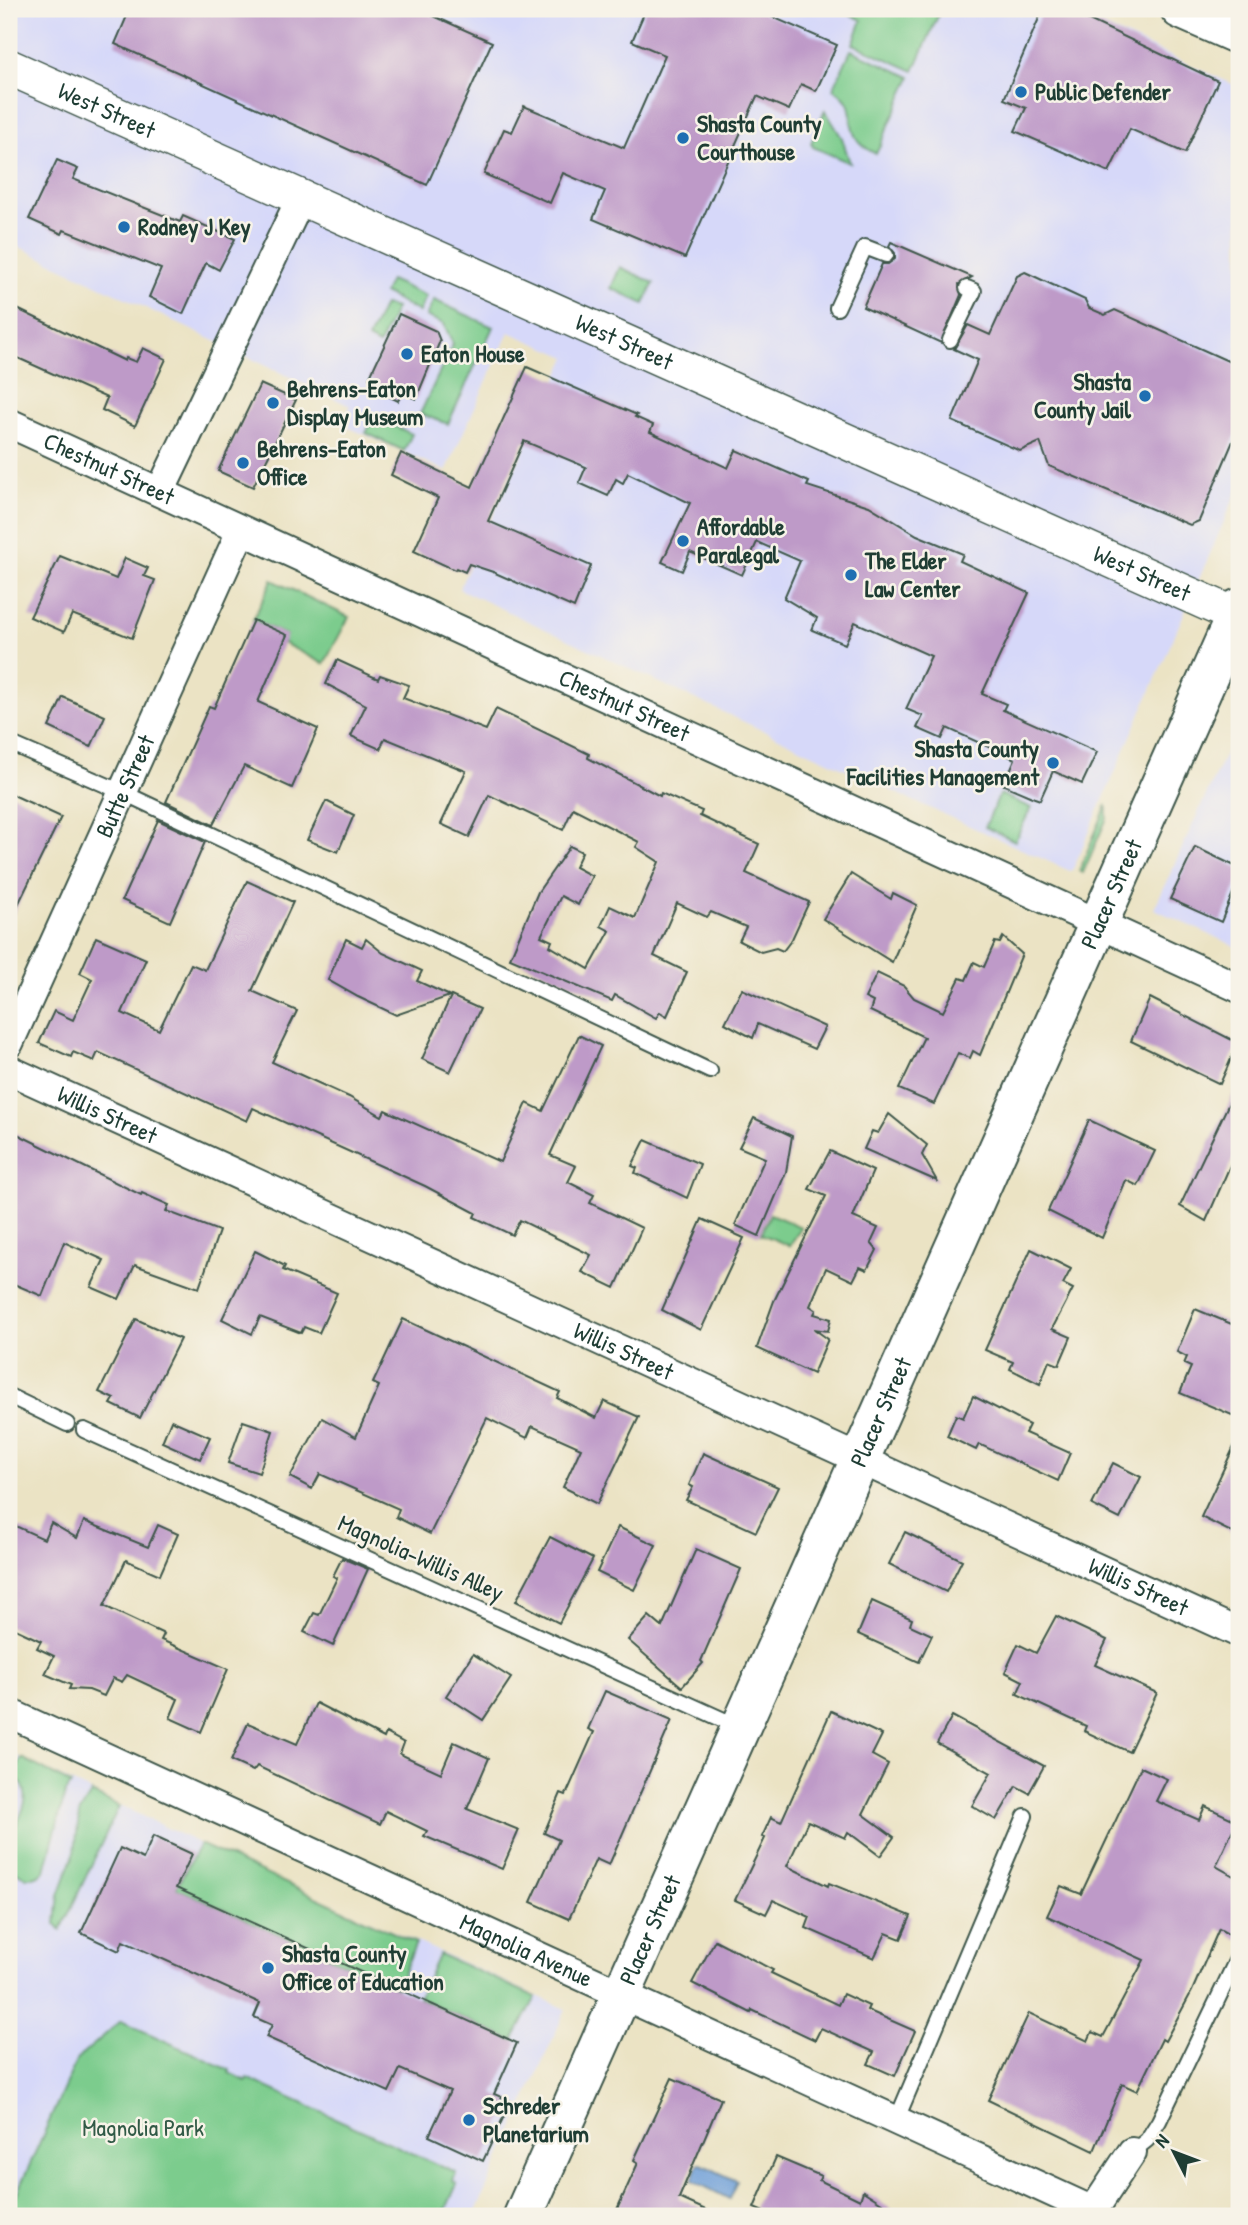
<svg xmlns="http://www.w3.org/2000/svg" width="1248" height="2225" font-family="'Patrick Hand',sans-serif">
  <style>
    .built { fill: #d6d8f9 }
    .green { fill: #7bcc8d; stroke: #4d8460; stroke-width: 2 }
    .water { fill: #6e9fd8; stroke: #466e86; stroke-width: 2 }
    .building { fill: #be9ac8 }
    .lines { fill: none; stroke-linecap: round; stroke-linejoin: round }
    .service-casing { stroke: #3e564a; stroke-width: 18 }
    .minor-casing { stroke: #3e564a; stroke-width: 32 }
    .tertiary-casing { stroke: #3e564a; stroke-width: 38 }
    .secondary-casing { stroke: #3e564a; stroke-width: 42 }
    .service { stroke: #fff; stroke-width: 14 }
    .minor { stroke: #fff; stroke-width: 28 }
    .tertiary { stroke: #fff; stroke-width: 35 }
    .secondary { stroke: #fff; stroke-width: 38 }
    .poi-dot { fill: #1f6fb2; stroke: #f7f3e8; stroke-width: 2.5 }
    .labels { text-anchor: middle; stroke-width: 5; stroke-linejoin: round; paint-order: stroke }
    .poi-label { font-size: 24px; font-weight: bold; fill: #1f3d34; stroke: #f7f3e8; text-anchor: start }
    .street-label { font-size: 24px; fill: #1f3d34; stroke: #f7f3e8 }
    .park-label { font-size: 24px; fill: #315a46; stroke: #f7f3e8 }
  </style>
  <rect width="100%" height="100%" fill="#f7f3e8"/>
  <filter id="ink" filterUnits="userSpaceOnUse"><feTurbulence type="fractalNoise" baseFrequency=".0143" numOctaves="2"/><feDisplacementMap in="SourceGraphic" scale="14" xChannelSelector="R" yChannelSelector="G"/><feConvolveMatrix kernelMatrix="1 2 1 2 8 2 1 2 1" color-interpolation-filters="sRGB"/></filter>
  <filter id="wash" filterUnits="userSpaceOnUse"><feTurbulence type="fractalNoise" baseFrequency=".00686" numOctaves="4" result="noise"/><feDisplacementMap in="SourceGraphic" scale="28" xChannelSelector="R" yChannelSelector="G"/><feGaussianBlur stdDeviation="1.57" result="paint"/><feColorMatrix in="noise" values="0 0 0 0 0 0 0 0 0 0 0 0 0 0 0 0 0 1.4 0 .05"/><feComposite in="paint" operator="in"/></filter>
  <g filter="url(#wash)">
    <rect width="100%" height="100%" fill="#ebe3c4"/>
    <g class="built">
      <polygon points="9,9 1066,9 1239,87 1239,487 1073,869 1070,871 914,801 459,589 567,357 509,332 446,471 343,425 350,406 9,242"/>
      <polygon points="1239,724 1239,948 1154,909"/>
      <polygon points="9,1752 200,1844 566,2009 474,2216 9,2216"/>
    </g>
    <g class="green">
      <polygon points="862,9 941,9 914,71 853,44 862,20 849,14"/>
      <path d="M851 50 911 77 876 154C833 133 868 108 833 89Z"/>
      <polygon points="825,110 842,138 850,163 813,147 811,143"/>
      <polygon points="620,267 654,283 644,304 611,288"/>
      <polygon points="390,280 426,296 419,312 384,293"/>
      <polygon points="434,300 493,327 448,424 420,414 453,344 444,324 426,316"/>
      <polygon points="384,305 396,308 379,345 368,339"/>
      <polygon points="374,417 412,434 404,451 366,433"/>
      <polygon points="272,580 349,617 324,664 283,643 286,635 253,620"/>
      <polygon points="1000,794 1031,808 1015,841 985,827"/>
      <polygon points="1107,805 1107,818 1083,873 1079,871"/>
      <polygon points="770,1214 801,1227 790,1246 761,1234"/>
      <path d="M22 1758 71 1784 65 1794 45 1871C32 1882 18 1877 9 1864 9 1859 8 1853 9 1847 12 1823 42 1795 13 1775Z"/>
      <polygon points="91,1793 119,1806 61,1930 56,1924 59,1895 75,1851 79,1814"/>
      <polygon points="200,1844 416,1943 397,1988 176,1888"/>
      <polygon points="439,1954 536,1997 513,2041 418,1998"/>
      <polygon points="121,2021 230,2070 229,2073 246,2081 247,2078 456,2173 453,2181 457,2184 443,2216 20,2216 9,2211 77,2059"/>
    </g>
    <polygon class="water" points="699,2163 737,2181 729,2199 692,2180"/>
    <g id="blocks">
      <g class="building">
        <polygon points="130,9 418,9 492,42 427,185 115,44"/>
        <polygon points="646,9 754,9 837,45 816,91 801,84 789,110 757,96 685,258 593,219 605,191 563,173 550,203 484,174 504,129 512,132 524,106 624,148 665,55 632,41"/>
        <polygon points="1043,9 1066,9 1218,81 1185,153 1130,129 1109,172 1015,131 1026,108 1004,99"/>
        <polygon points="57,160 78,169 73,179 180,222 183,216 235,239 219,270 206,263 183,314 149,297 161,269 64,230 62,234 29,219"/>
        <polygon points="891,242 972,277 959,284 961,295 941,343 863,307 882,264 888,264 895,259 895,253 889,246"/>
        <polygon points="1025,272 1085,300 1089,308 1105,315 1115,310 1239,366 1239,427 1199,521 1190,525 1049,466 1040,442 1020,451 952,421 978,360 954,349 968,325 990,335 1017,276"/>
        <polygon points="9,305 125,361 126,358 136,362 143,348 166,359 135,426 102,410 107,398 9,354"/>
        <polygon points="399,314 436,331 440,341 416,399 402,393 398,401 376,390 379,383 369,378"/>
        <polygon points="527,367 637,415 635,417 653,425 650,432 728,468 736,450 809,482 807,486 869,506 917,535 963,554 960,561 1029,593 982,694 1006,704 1003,710 1097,752 1082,784 1053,771 1040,800 1032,797 1004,785 1015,759 947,728 942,739 917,728 923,716 906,709 931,656 855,622 845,644 812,630 817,618 784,598 800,561 757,542 742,575 690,552 682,571 662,562 690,503 628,473 623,483 616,479 608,496 579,483 586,467 524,441 488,521 591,566 574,608 493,572 469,564 465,572 456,568 455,570 414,551 438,498 391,475 401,453 472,487"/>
        <polygon points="260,384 296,400 253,487 218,471"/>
        <polygon points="60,556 116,579 125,558 148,568 144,576 155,580 132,638 72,614 64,632 30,617"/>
        <polygon points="253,620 287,635 258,702 318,729 292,788 244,766 213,825 166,802 209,706 214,708"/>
        <polygon points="337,660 378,679 380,675 409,685 403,698 486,730 496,709 589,754 588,758 660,796 661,793 702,811 700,816 759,844 746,873 809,902 792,939 783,951 776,948 761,952 739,941 746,927 711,912 707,917 677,903 654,956 687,972 667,1016 660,1012 656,1018 615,995 612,1001 510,958 538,892 570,846 582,852 575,867 592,876 578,905 561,896 541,936 552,941 550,946 589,969 610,931 601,926 610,906 635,918 659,862 636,847 639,842 573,808 563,830 489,795 469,837 441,824 466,771 385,738 380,749 351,736 366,705 326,684"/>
        <polygon points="63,697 105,716 91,747 49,727"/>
        <polygon points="9,793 61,817 9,923"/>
        <polygon points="326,801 354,815 338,852 307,840"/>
        <polygon points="158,820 205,842 170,922 122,900"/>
        <polygon points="1195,847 1239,868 1239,879 1221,922 1170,899"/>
        <polygon points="851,874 891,899 893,893 917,905 892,962 823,919"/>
        <polygon points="247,881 293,902 252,991 297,1011 272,1062 349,1097 382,1116 385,1110 500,1162 527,1103 543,1111 579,1035 601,1046 550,1155 576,1166 568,1182 594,1195 590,1203 642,1228 615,1288 582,1272 591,1255 520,1220 512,1235 474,1217 476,1213 425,1186 253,1108 247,1121 98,1052 94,1061 73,1052 71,1057 39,1043 54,1011 73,1020 92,979 80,973 96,937 146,959 122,1013 159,1030 191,964 205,970"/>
        <polygon points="1003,937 1022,954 980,1055 973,1051 970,1058 958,1053 934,1104 899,1089 924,1037 870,1011 873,1002 865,998 877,973 904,986 914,998 943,1012 960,978 966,980 974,962 984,967 995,942 1000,943"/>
        <polygon points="346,939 362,947 366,939 383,953 422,971 417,981 450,996 396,1015 358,997 328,980"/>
        <polygon points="742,989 825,1027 814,1049 758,1024 753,1038 725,1023"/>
        <polygon points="451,996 480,1009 450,1072 422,1059"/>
        <polygon points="1150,998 1238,1043 1220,1084 1131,1041"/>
        <polygon points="1239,1082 1239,1145 1206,1221 1180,1206"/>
        <polygon points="889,1114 927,1145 922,1155 937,1181 864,1149 872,1131 878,1133"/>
        <polygon points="754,1118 792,1136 786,1172 759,1236 735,1225 765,1158 739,1147"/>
        <polygon points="1089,1120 1155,1151 1138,1186 1126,1180 1102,1238 1048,1211"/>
        <polygon points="9,1130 141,1195 142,1193 169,1205 166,1211 219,1231 199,1288 135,1265 119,1299 91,1287 104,1260 64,1242 42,1296 9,1282"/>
        <polygon points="645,1140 700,1164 687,1198 635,1173 637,1168 632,1166"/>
        <polygon points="830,1151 873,1171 853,1217 878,1228 871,1243 877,1250 867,1270 860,1267 853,1281 826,1268 810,1306 816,1310 814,1314 831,1319 828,1331 814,1329 828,1339 813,1374 757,1348 774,1301 826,1196 809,1189"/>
        <polygon points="702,1219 744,1238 701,1330 662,1310"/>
        <polygon points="1031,1249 1071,1269 1063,1284 1073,1289 1052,1329 1071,1337 1059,1365 1049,1361 1040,1384 1010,1369 1013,1362 985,1350"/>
        <polygon points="255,1251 285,1266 283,1270 337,1293 319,1333 304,1327 301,1333 260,1317 252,1334 222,1319"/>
        <polygon points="1195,1309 1239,1327 1239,1418 1180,1393 1191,1367 1184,1364 1187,1357 1177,1352"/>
        <polygon points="136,1319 180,1339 140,1418 111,1404 114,1399 99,1392"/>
        <polygon points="403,1319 560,1392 557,1398 596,1418 604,1401 639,1417 597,1504 563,1487 581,1448 532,1426 527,1438 487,1418 430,1534 396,1517 399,1509 320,1474 312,1489 290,1477 322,1418 356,1437 379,1386 373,1383"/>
        <polygon points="973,1396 1029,1425 1025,1433 1070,1453 1058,1481 979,1444 976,1450 947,1436 956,1415 963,1418"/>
        <polygon points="171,1420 210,1437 200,1459 162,1442"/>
        <polygon points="243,1421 273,1431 259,1473 228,1463"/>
        <polygon points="1239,1436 1239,1536 1201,1517"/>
        <polygon points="703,1453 778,1487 756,1532 686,1500 693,1487 689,1485"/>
        <polygon points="1113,1463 1141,1477 1120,1519 1092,1505"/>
        <polygon points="84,1521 148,1547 158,1525 178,1534 160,1575 126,1560 104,1606 164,1634 161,1640 228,1669 201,1732 170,1718 178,1699 127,1675 122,1682 113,1678 104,1696 89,1690 69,1689 71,1685 45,1674 54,1656 37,1648 41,1641 9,1626 9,1523 44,1539 51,1523 77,1538"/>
        <polygon points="618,1527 656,1545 634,1590 597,1572"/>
        <polygon points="905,1532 962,1560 946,1592 889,1564"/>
        <polygon points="550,1537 593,1559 559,1623 516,1601"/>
        <polygon points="696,1549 741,1569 701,1661 703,1663 682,1687 628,1640 649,1616 662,1627"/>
        <polygon points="342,1558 368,1569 333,1646 304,1632 314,1613 319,1615 337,1578 333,1576"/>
        <polygon points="872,1601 912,1619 910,1625 932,1635 919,1662 858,1634"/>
        <polygon points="1056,1616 1107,1640 1095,1665 1157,1693 1129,1752 1084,1731 1086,1726 1017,1694 1023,1681 1005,1672 1018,1644 1036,1653"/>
        <polygon points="473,1654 511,1678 483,1720 446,1696"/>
        <polygon points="605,1691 672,1720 609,1865 596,1859 569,1919 531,1902 559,1840 544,1833 561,1793 566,1795 594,1732 588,1729"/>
        <polygon points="316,1703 384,1738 386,1733 404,1743 400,1754 441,1773 454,1742 489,1758 467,1809 519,1830 502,1869 424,1836 427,1831 386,1811 380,1824 257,1766 253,1771 231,1761 248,1723 297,1744"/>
        <polygon points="831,1711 882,1735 872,1755 888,1764 863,1814 894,1837 880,1856 848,1832 845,1838 808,1821 787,1866 828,1886 829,1883 911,1916 901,1939 886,1933 874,1958 806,1928 810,1917 773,1900 766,1914 735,1900 765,1838 762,1837 771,1817 781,1822"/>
        <polygon points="952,1716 1044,1766 1029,1793 1016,1786 996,1820 972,1806 991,1773 937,1743"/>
        <polygon points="1141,1767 1167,1779 1156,1801 1199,1820 1205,1806 1237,1821 1216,1866 1239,1879 1239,1940 1219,1929 1192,1991 1165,2041 1162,2039 1137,2091 1122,2084 1094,2151 988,2100 1029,2013 1088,2041 1092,2032 1103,2037 1144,1960 1047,1916 1061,1886 1081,1894"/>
        <polygon points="153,1836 192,1854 176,1888 517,2043 494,2094 511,2101 483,2161 429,2136 450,2091 400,2069 389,2092 266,2037 272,2025 254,2017 260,2003 123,1941 119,1951 81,1933 120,1848 143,1859"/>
        <polygon points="715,1940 773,1970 771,1973 838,2005 843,1994 869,2006 867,2010 915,2031 895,2076 868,2064 874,2052 821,2028 815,2040 752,2010 751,2013 692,1983"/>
        <polygon points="672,2078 721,2099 679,2198 719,2216 614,2216 638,2163 634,2160"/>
        <polygon points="776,2157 821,2176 819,2180 860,2200 863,2191 902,2216 773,2216 754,2208"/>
      </g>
    </g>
  </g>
  <g filter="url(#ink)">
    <use href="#blocks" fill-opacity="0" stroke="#3e564a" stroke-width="2"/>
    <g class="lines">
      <defs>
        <g id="service">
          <polyline points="837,308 865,247 886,255"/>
          <polyline points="950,340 974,291 967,288"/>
          <polyline points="9,743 122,792 710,1071"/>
          <polyline points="9,1396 67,1424"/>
          <polyline points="84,1430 739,1727"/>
          <polyline points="896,2121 1025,1816"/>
          <polyline points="1132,2152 1147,2140 1159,2121 1239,1955"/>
        </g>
        <g id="minor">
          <path id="s1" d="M9 423 1239 988"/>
          <polyline points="160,492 301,198"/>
          <path id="s2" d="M9 1043 241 531"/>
          <path id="s3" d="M9 1070 1239 1633"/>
          <path id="s4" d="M9 1713 1093 2211 1132 2152"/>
        </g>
        <g id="tertiary">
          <path id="s5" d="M9 67 1239 617"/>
        </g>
        <g id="secondary">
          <polyline points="1180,9 1239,35"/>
          <path id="s6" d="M523 2216 1239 608"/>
        </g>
      </defs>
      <use href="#service" class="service-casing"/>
      <use href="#minor" class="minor-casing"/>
      <use href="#tertiary" class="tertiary-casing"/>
      <use href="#secondary" class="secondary-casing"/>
      <use href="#service" class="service"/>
      <use href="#minor" class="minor"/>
      <use href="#tertiary" class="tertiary"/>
      <use href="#secondary" class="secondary"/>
    </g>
  </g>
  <g class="poi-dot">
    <circle cx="1021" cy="92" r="7"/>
    <circle cx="683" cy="138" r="7"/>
    <circle cx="124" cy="227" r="7"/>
    <circle cx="407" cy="354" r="7"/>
    <circle cx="1145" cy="396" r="7"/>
    <circle cx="273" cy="403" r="7"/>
    <circle cx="243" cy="463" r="7"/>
    <circle cx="683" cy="541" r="7"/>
    <circle cx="851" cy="575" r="7"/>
    <circle cx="1053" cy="763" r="7"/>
    <circle cx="268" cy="1968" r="7"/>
    <circle cx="469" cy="2120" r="7"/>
  </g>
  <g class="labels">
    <g class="poi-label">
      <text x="1035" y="100">Public Defender</text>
      <text x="697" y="132">Shasta County<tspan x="697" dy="28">Courthouse</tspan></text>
      <text x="138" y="235">Rodney J Key</text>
      <text x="421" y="362">Eaton House</text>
      <text x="1131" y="390" text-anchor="end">Shasta<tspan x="1131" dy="28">County Jail</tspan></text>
      <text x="287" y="397">Behrens-Eaton<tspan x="287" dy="28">Display Museum</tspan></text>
      <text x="257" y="457">Behrens-Eaton<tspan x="257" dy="28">Office</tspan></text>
      <text x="697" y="535">Affordable<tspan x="697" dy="28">Paralegal</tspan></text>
      <text x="865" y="569">The Elder<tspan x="865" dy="28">Law Center</tspan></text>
      <text x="1039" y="757" text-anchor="end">Shasta County<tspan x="1039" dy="28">Facilities Management</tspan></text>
      <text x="282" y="1962">Shasta County<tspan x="282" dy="28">Office of Education</tspan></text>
      <text x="483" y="2114">Schreder<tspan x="483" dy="28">Planetarium</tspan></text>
    </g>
    <g class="street-label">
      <text dy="8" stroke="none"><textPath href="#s5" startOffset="107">West Street</textPath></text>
      <text dy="8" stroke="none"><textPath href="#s5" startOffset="674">West Street</textPath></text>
      <text dy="8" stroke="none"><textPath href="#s1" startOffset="110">Chestnut Street</textPath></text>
      <text dy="8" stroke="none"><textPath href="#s5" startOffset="1241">West Street</textPath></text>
      <text dy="8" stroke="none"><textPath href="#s1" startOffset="677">Chestnut Street</textPath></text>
      <text dy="8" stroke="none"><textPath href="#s2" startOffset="282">Butte Street</textPath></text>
      <text dy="8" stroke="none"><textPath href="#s6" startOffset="1447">Placer Street</textPath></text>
      <text dy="8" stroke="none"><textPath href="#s3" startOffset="108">Willis Street</textPath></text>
      <text dy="8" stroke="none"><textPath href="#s3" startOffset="676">Willis Street</textPath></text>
      <text dy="8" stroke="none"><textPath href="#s6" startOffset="880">Placer Street</textPath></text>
      <text transform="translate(421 1558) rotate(24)" y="8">Magnolia-Willis Alley</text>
      <text dy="8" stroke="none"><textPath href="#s3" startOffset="1242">Willis Street</textPath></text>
      <text dy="8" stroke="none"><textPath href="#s6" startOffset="313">Placer Street</textPath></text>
      <text dy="8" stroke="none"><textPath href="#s4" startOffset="569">Magnolia Avenue</textPath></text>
    </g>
    <g class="park-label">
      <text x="143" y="2136">Magnolia Park</text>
    </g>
  </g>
  <rect width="1248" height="2225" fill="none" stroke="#f7f3e8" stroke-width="35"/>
  <g transform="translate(1174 2152) rotate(312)" stroke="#f7f3e8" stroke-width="5" paint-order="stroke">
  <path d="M0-5L12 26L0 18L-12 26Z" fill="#1f3d34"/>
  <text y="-10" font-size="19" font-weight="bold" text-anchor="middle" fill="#1f3d34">N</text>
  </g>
</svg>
